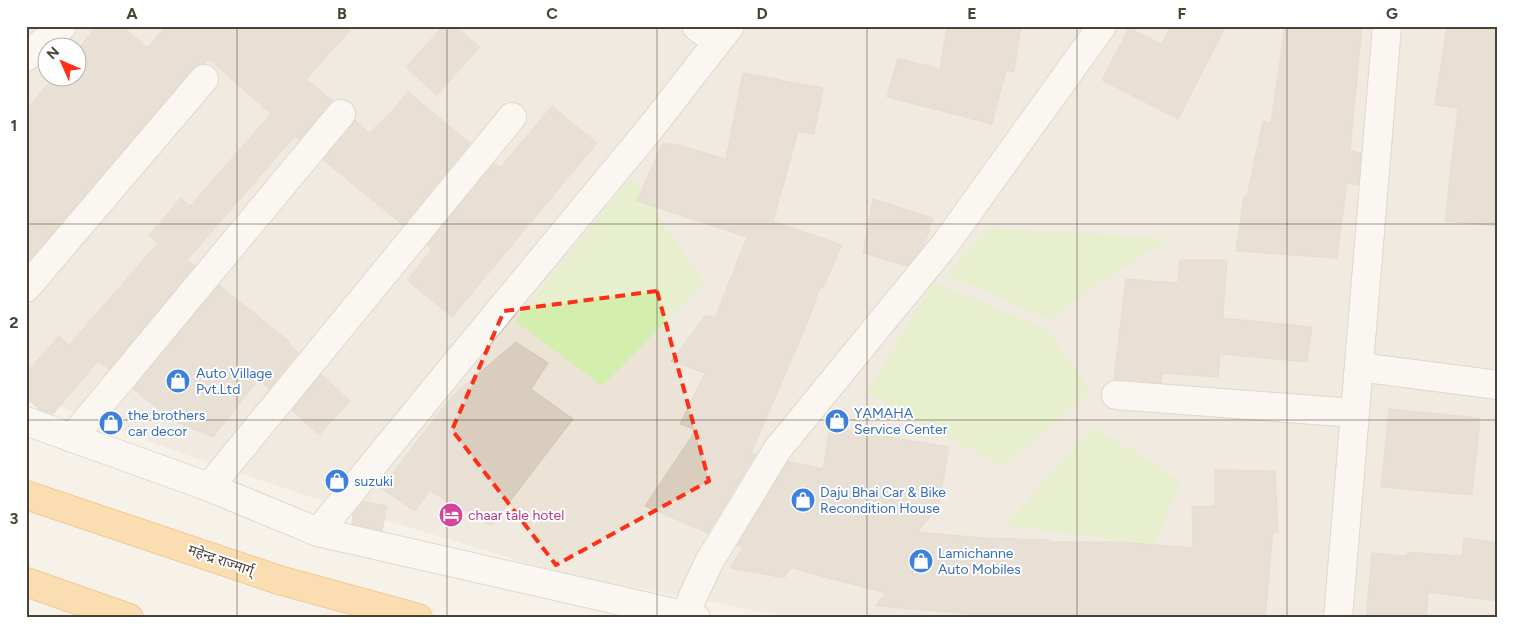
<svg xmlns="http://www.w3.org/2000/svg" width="1524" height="644" font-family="Figtree,'Noto Sans Devanagari',sans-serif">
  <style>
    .residential { fill: #eae3d6; fill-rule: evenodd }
    .green { fill: #d4eeae }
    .building { fill: #d9cdbd; stroke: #d4c4af }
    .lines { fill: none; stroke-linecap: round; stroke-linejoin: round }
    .minor-casing { stroke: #c3b9aa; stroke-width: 30 }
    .highway-casing { stroke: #ee9d2b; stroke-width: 30 }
    .minor { stroke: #fff; stroke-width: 28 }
    .highway { stroke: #ffc66b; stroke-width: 28 }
    .marked { fill: none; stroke: #ff2e17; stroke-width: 4; stroke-dasharray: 10 6; stroke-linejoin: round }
    .grid { fill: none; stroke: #4b4236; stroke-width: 1; stroke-opacity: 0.55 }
    .labels { text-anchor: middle; stroke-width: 4; stroke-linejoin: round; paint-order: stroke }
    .shop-label { font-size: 14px; fill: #366cbe; stroke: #fff; text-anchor: start }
    .hotel-label { font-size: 14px; fill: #b23c85; stroke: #fff; text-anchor: start }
    .street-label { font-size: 14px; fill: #4b4236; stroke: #fff }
    .neatline { fill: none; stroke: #4b4236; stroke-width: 2 }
    .grid-label { font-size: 16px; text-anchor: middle; font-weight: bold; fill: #4b4236 }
  </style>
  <rect width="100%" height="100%" fill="#f6f1e9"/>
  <path class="residential" d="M26 26H1498V618H795L562 574 304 495 164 447 26 393ZM48 48H78V78H48Z"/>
  <g class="green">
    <polygon points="631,177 704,283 602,386 515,321"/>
    <polygon points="990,228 1169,239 1090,289 1050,320 946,274"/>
    <polygon points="933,282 1046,329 1091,391 1004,467 867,393"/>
    <polygon points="1094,426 1181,482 1153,545 1005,525"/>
  </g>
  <g class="building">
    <polygon points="96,26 123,26 147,48 166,26 354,26 306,79 333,101 299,140 295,136 187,260 195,266 109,369 98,361 53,414 40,410 26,398 26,373 59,336 69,345 158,243 149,235 181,198 190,206 271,114 209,59 204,64 198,64 192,69 26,264 26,110 53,78 78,78 78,49"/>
    <polygon points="443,26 454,26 480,47 437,95 406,67"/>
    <polygon points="947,26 1021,26 1014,72 1006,70 992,124 887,97 898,58 940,69"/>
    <polygon points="1171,26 1226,26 1178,119 1102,80 1129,28 1162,44"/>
    <polygon points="1285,26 1362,26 1350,151 1361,153 1358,185 1347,183 1337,258 1236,251 1244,196 1247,196 1263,121 1271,123"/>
    <polygon points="1447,26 1496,26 1496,44 1498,44 1498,226 1445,221 1458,108 1435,105"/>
    <polygon points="743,73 823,88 814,134 798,132 773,221 842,245 823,288 820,287 807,324 751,453 756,454 708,533 645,506 696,430 680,424 705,373 671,361 706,315 715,318 747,237 637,201 662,144 674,144 726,159"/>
    <polygon points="408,92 470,143 403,225 323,160 355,120 369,133 391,112"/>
    <polygon points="552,106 597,143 452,317 407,280 432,249 427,245 494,163 500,168"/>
    <polygon points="873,199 933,218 925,243 907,266 863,253"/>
    <polygon points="1180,260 1227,260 1223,318 1312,327 1307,362 1220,354 1218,377 1162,373 1161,383 1114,379 1126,279 1178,283"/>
    <polygon points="219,285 289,341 288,343 298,353 269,389 259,379 213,437 172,420 133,389"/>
    <polygon points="516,342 548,363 531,389 573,419 491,526 430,491 415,511 381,488 452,396"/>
    <polygon points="321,374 350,401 319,435 292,410"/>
    <polygon points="1389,409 1480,418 1472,495 1381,487"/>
    <polygon points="830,427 949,447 939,505 918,532 984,538 1050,540 1050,542 1121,542 1193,548 1192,507 1215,506 1215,470 1275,471 1278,532 1273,532 1265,618 996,618 996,616 876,606 885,593 791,568 784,578 730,568 743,548 737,545 788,461 823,469"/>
    <polygon points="363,501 387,506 382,531 352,524 353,513"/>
    <polygon points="1464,538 1498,543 1498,601 1428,592 1426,618 1366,618 1372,553 1407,556 1408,552 1462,556"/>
  </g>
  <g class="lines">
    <defs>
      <g id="minor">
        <polyline points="696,26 717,42"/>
        <polyline points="26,57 62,26"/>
        <polyline points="26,288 204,79"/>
        <polyline points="1359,367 1498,385"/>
        <polyline points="1116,395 1354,413"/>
        <polyline points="26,421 209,487 318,532 696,618"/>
        <polyline points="72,438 341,114"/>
        <polyline points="209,487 512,117"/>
        <polyline points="318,532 462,356 649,130 730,26"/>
        <polyline points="686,616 693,596 709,562 777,450 946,243 1102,26"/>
        <polyline points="1338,618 1387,26"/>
      </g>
      <g id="highway">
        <polyline points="26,495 279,580 418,618"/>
        <polyline points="26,582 129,618"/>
      </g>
    </defs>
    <use href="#minor" class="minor-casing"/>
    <use href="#highway" class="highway-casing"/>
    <use href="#minor" class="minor"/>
    <use href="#highway" class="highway"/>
  </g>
  <path d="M0 0H1524V644H0ZM657 291 709 481 556 565 452 430 504 311Z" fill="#f6f1e9" fill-opacity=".55" fill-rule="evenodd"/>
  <path class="marked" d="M657 291 709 481 556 565 452 430 504 311Z"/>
  <path class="grid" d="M237 26V618M447 26V618M657 26V618M867 26V618M1077 26V618M1287 26V618M26 224H1498M26 420H1498"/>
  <defs>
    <symbol id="shop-disc" viewBox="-11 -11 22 22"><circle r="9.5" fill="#3f7fe0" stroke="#fff"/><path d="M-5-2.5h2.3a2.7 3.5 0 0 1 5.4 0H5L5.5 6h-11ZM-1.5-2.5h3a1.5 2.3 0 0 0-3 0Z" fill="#fff"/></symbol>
    <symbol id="hotel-disc" viewBox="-11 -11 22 22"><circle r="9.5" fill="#d1479c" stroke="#fff"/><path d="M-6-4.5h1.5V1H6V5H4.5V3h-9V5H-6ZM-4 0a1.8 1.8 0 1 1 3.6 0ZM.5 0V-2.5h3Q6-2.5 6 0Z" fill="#fff"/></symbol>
  </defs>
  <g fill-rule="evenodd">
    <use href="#shop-disc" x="164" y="367" width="28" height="28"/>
    <use href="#shop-disc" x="823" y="407" width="28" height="28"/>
    <use href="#shop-disc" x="97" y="409" width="28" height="28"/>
    <use href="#shop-disc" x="323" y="467" width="28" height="28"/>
    <use href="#shop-disc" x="789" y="486" width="28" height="28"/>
    <use href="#hotel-disc" x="437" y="501" width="28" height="28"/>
    <use href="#shop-disc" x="907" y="547" width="28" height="28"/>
  </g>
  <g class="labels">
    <g class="shop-label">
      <text x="196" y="378">Auto Village<tspan x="196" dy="16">Pvt.Ltd</tspan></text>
      <text x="854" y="418">YAMAHA<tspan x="854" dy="16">Service Center</tspan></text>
      <text x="128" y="420">the brothers<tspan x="128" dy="16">car decor</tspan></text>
      <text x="354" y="486">suzuki</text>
      <text x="820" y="497">Daju Bhai Car &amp; Bike<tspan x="820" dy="16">Recondition House</tspan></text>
      <text x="938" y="558">Lamichanne<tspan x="938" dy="16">Auto Mobiles</tspan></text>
    </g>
    <g class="hotel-label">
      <text x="468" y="520">chaar tale hotel</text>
    </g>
    <g class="street-label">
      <text transform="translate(221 560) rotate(19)" y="5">महेन्द्र राज्मार्ग्</text>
    </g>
  </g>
  <rect width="1524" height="644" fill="none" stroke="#ffffff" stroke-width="55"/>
  <g transform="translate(62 62) rotate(315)"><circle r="24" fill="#ffffff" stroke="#b7b3af"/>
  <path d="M0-4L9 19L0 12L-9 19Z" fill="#ff2e17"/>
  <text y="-8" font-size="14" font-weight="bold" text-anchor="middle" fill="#4b4236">N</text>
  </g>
  <rect x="28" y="28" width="1468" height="588" class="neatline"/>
  <g class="grid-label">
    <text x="132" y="19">A</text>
    <text x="342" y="19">B</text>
    <text x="552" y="19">C</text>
    <text x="762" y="19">D</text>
    <text x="972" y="19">E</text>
    <text x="1182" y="19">F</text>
    <text x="1392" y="19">G</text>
    <text x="14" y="131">1</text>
    <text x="14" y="328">2</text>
    <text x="14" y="524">3</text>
  </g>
</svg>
